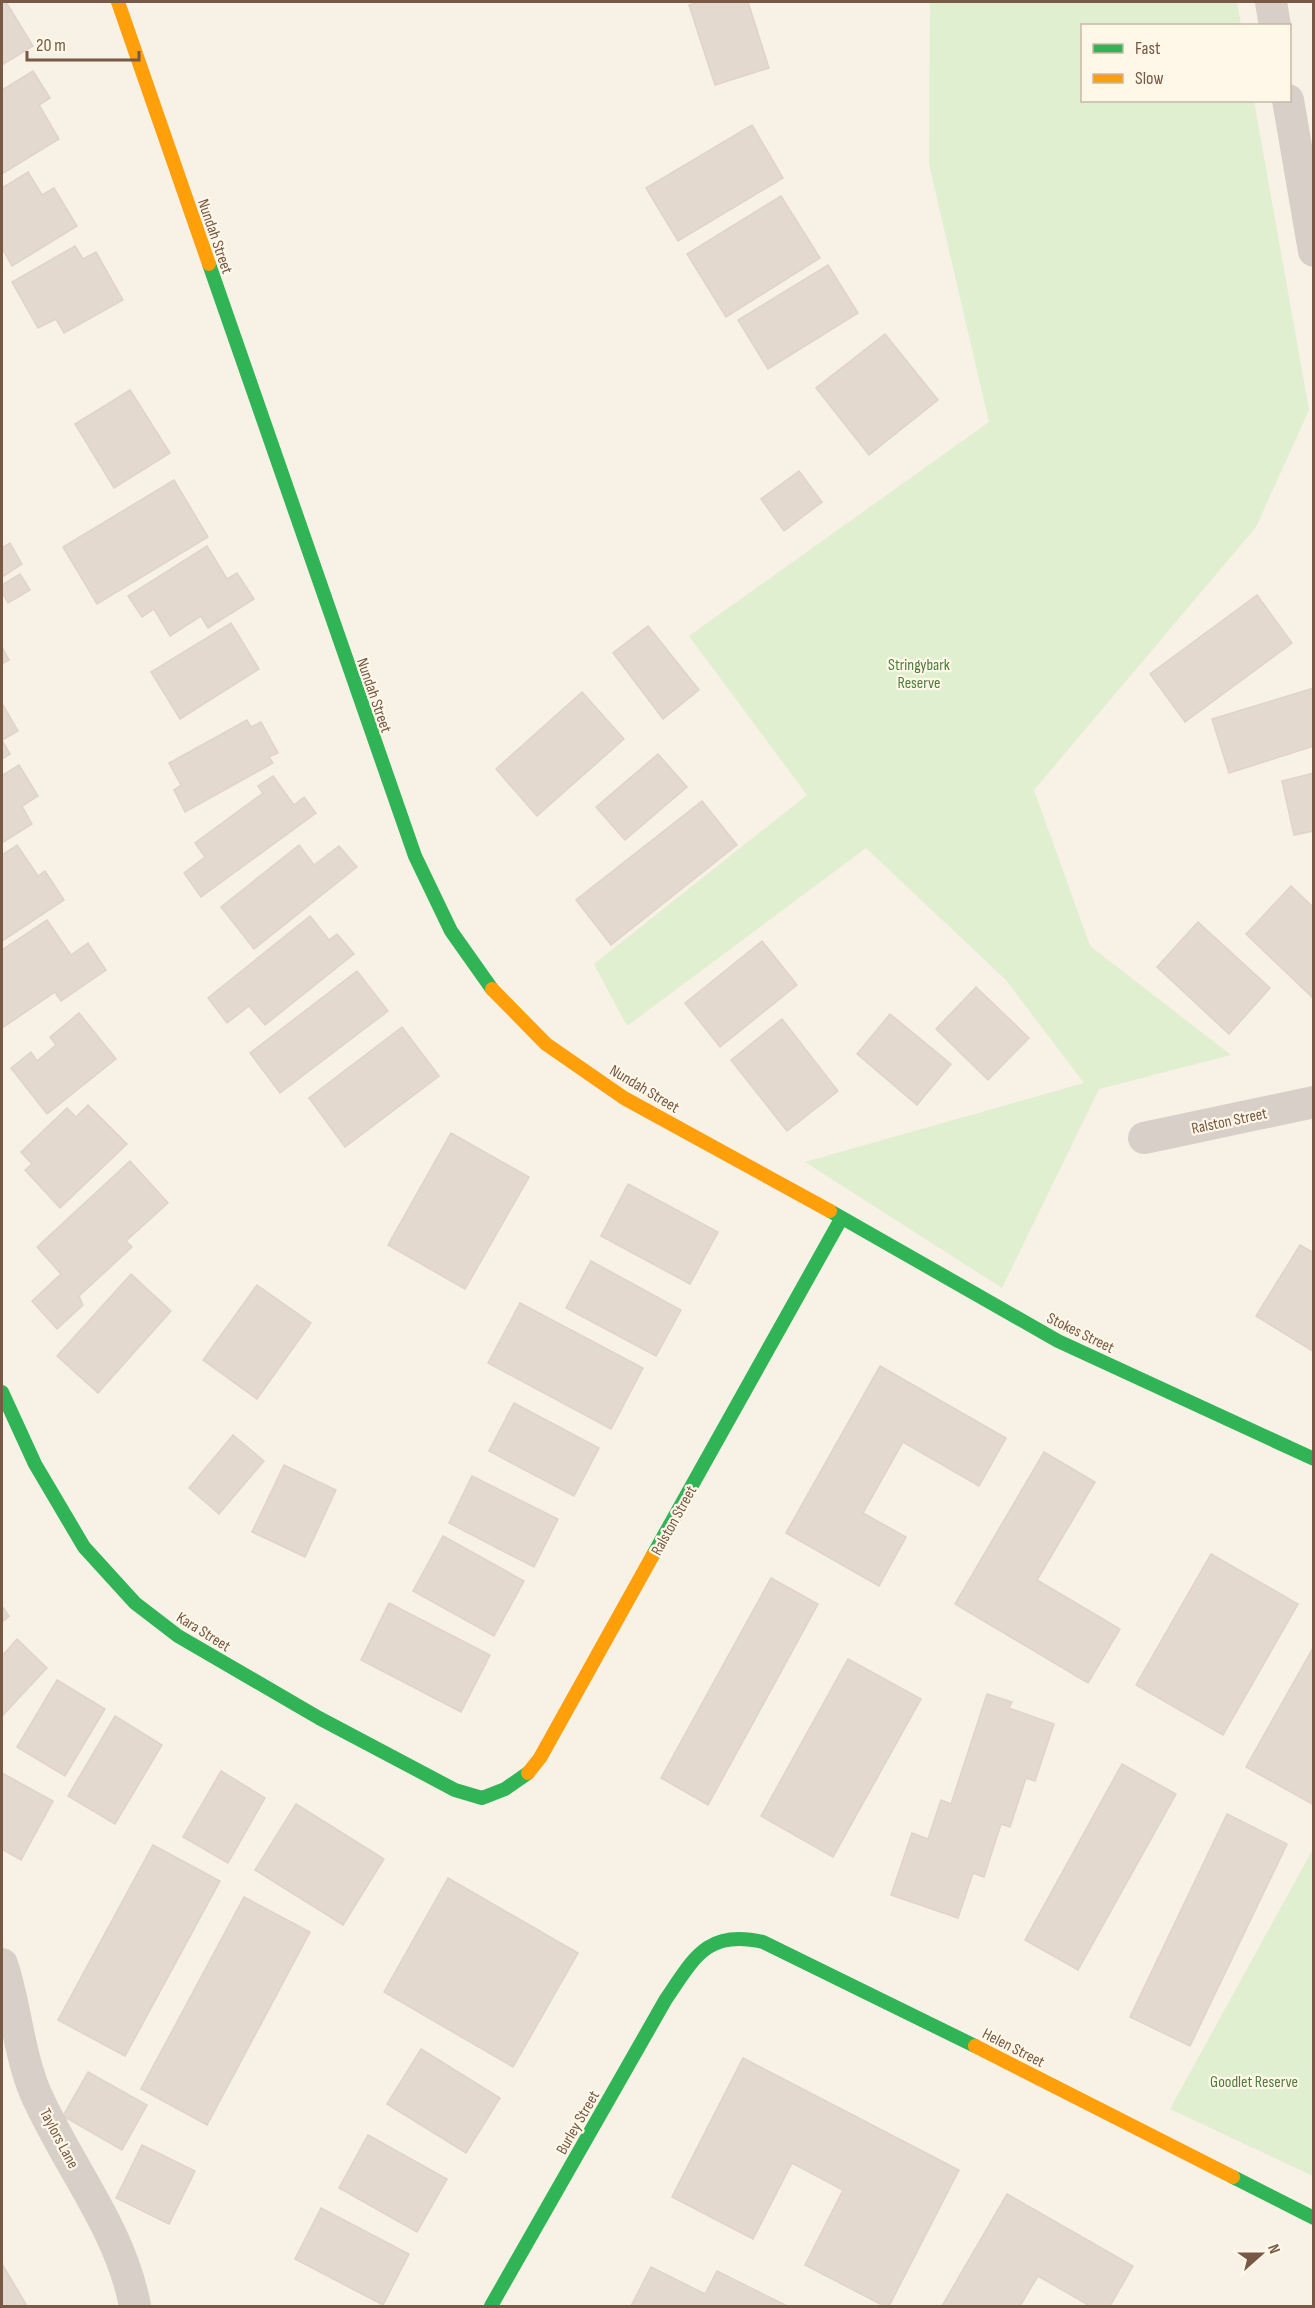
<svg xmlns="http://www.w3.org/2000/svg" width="1315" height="2308" font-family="'Sofia Sans Condensed',sans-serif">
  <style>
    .green { fill: #e0efcf }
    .building { fill: #e4d9ce; stroke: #e0d4c8; stroke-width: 1.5 }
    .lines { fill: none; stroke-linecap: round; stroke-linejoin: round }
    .street { stroke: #d8cfc8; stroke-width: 32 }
    .fast { stroke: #30b455; stroke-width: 14 }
    .slow { stroke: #ff9f0a; stroke-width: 14 }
    .labels { text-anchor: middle; stroke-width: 4.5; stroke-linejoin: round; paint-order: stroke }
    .street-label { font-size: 16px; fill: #775945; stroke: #fff7e8 }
    .park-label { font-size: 16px; fill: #4c7e3c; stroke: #fff7e8 }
  </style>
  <rect width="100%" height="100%" fill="#f7f1e6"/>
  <g class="green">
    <polygon points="930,2 1237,2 1241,25 1082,26 1082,100 1254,101 1309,410 1256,527 1034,790 1090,946 1231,1055 1099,1089 1002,1288 805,1162 1084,1083 1006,980 866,848 627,1026 594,964 807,795 689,636 989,422 929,164"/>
    <polygon points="1313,1849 1313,2176 1170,2109"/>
  </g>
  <g class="building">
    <polygon points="2,2 6,2 33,46 2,65"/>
    <polygon points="700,2 748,2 769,68 715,85 689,5"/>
    <polygon points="33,71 50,98 39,105 59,139 2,174 2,90"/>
    <polygon points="752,125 783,178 678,241 646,188"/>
    <polygon points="28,172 42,195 54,188 77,226 12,266 2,248 2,188"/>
    <polygon points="781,196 820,258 726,317 687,254"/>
    <polygon points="75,246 83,259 96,252 123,300 64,333 56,319 38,328 12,282"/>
    <polygon points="828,265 858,313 768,369 738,320"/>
    <polygon points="885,334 938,400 869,455 816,388"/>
    <polygon points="130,390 170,453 114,488 75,424"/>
    <polygon points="799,471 822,502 784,531 761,499"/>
    <polygon points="174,480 208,537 97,604 63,547"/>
    <polygon points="10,543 22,564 2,577 2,548"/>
    <polygon points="207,546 227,579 237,573 254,599 208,628 201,616 170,636 154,609 142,617 128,596"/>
    <polygon points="20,574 30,590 8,603 2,592 2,585"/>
    <polygon points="1257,595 1292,643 1185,722 1150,674"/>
    <polygon points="231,623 259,669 180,719 151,672"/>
    <polygon points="648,626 699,690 663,719 613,653"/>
    <polygon points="2,647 9,660 2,664"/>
    <polygon points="1314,688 1314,746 1229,773 1212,719"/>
    <polygon points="582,692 624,739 537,816 496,769"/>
    <polygon points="2,703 18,731 2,740 10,754 2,759"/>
    <polygon points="247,720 251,727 261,722 278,753 269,757 273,763 185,812 174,790 181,785 169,763"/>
    <polygon points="658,754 687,787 625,840 596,807"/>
    <polygon points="19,765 38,796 22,806 32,824 2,843 2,772 3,775"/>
    <polygon points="1314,773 1314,831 1294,835 1282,781"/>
    <polygon points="273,776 294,805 304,797 316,813 201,897 184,873 205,857 195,843 263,793 258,786"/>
    <polygon points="702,801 737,845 611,945 576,900"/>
    <polygon points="17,845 38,876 45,871 64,900 2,941 2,855"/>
    <polygon points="299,845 314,865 339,846 357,867 254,949 221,907"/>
    <polygon points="1291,886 1314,908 1314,999 1246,934"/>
    <polygon points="310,916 329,940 337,934 354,954 265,1025 249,1006 227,1023 208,998"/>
    <polygon points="47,920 71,955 88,943 106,970 61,1001 55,992 2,1028 2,950"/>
    <polygon points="1198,922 1270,988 1229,1034 1157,967"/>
    <polygon points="762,941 797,985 720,1047 685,1003"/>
    <polygon points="357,971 388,1011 280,1093 250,1053"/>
    <polygon points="976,987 1029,1038 988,1080 936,1029"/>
    <polygon points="79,1013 116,1059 47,1114 11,1068 31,1052 37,1061 56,1045 50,1037"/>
    <polygon points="890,1014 951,1064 917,1105 857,1054"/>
    <polygon points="782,1019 838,1091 787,1131 731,1060"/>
    <polygon points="402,1027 439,1076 345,1147 309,1098"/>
    <polygon points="88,1105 127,1144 60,1208 25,1170 32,1164 21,1152 67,1108 76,1117"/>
    <polygon points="451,1133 529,1177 465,1289 388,1245"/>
    <polygon points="130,1161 168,1203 126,1241 132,1247 79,1296 83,1305 57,1329 32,1301 61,1274 37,1247"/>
    <polygon points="628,1184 718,1232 690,1284 601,1236"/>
    <polygon points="1300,1245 1314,1253 1314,1352 1256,1316"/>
    <polygon points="591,1261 681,1310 656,1356 566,1308"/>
    <polygon points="131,1274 171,1311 98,1393 57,1356"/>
    <polygon points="257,1285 311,1323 257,1399 203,1360"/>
    <polygon points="520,1303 643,1368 611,1429 488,1363"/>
    <polygon points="880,1366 1006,1438 979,1486 903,1442 863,1513 906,1537 879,1586 786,1533"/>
    <polygon points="514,1403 599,1448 574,1496 489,1451"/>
    <polygon points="233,1435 264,1461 219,1514 189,1488"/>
    <polygon points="1044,1452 1095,1482 1037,1580 1120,1629 1088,1683 955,1604"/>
    <polygon points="284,1465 336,1490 305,1557 252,1532"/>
    <polygon points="472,1476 558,1519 534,1567 449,1523"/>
    <polygon points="443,1536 524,1581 494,1636 413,1591"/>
    <polygon points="1211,1554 1298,1604 1223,1735 1136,1685"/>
    <polygon points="771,1578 818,1604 708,1805 661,1778"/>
    <polygon points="389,1603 490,1655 461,1712 361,1660"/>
    <polygon points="2,1606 9,1616 2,1622"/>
    <polygon points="17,1639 47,1668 2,1716 2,1656"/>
    <polygon points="1314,1646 1314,1805 1246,1767"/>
    <polygon points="848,1659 921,1699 833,1857 761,1816"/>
    <polygon points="57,1680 105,1709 65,1776 17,1747"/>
    <polygon points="987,1694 1012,1702 1009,1708 1054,1724 1035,1781 1026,1778 1010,1827 1001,1824 984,1877 973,1873 958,1918 891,1895 912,1833 928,1839 941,1800 951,1804"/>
    <polygon points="115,1716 162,1745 115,1824 68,1796"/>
    <polygon points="1122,1764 1176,1794 1078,1970 1025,1940"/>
    <polygon points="221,1771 265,1798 228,1863 183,1837"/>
    <polygon points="2,1773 53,1801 21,1860 2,1849"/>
    <polygon points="296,1804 384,1859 343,1925 255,1870"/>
    <polygon points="1227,1814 1287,1844 1190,2046 1130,2017"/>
    <polygon points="153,1845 220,1881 125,2056 58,2020"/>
    <polygon points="448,1878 578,1953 513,2067 384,1992"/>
    <polygon points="244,1897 310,1932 207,2125 141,2089"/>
    <polygon points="421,2049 500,2098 466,2153 387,2104"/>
    <polygon points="743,2058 959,2170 889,2306 884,2306 805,2265 843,2190 792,2163 753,2239 672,2197"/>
    <polygon points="88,2072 147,2105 122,2150 63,2116"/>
    <polygon points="368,2135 447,2179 417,2232 339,2188"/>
    <polygon points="142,2145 195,2171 169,2224 116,2198"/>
    <polygon points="1007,2194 1133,2266 1110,2306 1090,2306 1038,2276 1020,2306 942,2306"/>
    <polygon points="321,2208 409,2254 383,2305 295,2259"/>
    <polygon points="2,2264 27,2306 2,2306"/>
    <polygon points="651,2267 705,2294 717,2271 787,2306 631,2306"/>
  </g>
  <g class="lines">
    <g class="street">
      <polyline points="1271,2 1275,26"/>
      <polyline points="1288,100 1314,251"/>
      <polyline points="1144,1138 1314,1102"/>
      <path d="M2 1964C16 2006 18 2050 35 2092 67 2165 120 2227 135 2306"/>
    </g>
    <g class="fast">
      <polyline points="209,264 415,856 451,931 492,989"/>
      <polyline points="830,1211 1058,1341 1314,1459"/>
      <polyline points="2,1392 35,1464 84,1547 135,1603 178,1636 319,1718 455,1790 482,1798 505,1789 528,1773"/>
      <polyline points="653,1555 841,1219"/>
      <polyline points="1233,2177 1314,2218"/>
      <path d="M491 2306 666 1999C694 1958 707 1929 763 1942L975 2046"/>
    </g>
    <g class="slow">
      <polyline points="118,2 209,264"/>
      <polyline points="492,989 546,1044 624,1098 830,1211"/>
      <polyline points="528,1773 540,1758 653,1555"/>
      <polyline points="975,2046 1233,2177"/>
    </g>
  </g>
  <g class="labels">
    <g class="street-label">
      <text transform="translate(216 236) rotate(71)" y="6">Nundah Street</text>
      <text transform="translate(375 695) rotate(71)" y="6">Nundah Street</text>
      <text transform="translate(645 1088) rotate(31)" y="6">Nundah Street</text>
      <text transform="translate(1229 1120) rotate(-12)" y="6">Ralston Street</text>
      <text transform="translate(1081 1332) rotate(26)" y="6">Stokes Street</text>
      <text transform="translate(673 1520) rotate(-61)" y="6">Ralston Street</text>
      <text transform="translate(204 1631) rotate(32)" y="6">Kara Street</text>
      <text transform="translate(1014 2047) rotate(27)" y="6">Helen Street</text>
      <text transform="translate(577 2122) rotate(-60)" y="6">Burley Street</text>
      <text transform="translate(60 2138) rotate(62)" y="6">Taylors Lane</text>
    </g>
    <g class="park-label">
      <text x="919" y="670">Stringybark<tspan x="919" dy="18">Reserve</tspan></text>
      <text x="1254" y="2087">Goodlet Reserve</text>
    </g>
  </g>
  <rect width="1315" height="2308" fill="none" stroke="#775945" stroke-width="6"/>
  <rect x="1081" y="24" width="210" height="78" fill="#fff7e8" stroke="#c9b8a7" stroke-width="1.5"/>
  <rect x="1093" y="44" width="30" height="9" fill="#30b455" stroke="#c9b8a7" stroke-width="1.5"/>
  <text x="1135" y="54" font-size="18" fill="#775945">Fast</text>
  <rect x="1093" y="74" width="30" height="9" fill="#ff9f0a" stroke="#c9b8a7" stroke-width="1.5"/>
  <text x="1135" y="84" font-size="18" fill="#775945">Slow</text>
  <g transform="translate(1261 2254) rotate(69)" stroke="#fff7e8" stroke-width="4.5" paint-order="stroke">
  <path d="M0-4.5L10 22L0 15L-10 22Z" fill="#775945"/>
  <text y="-9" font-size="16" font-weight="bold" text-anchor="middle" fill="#775945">N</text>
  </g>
  <path d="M27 51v9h112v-9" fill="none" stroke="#775945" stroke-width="3"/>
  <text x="36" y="51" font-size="18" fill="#775945" stroke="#fff7e8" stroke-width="4.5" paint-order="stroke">20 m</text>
</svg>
